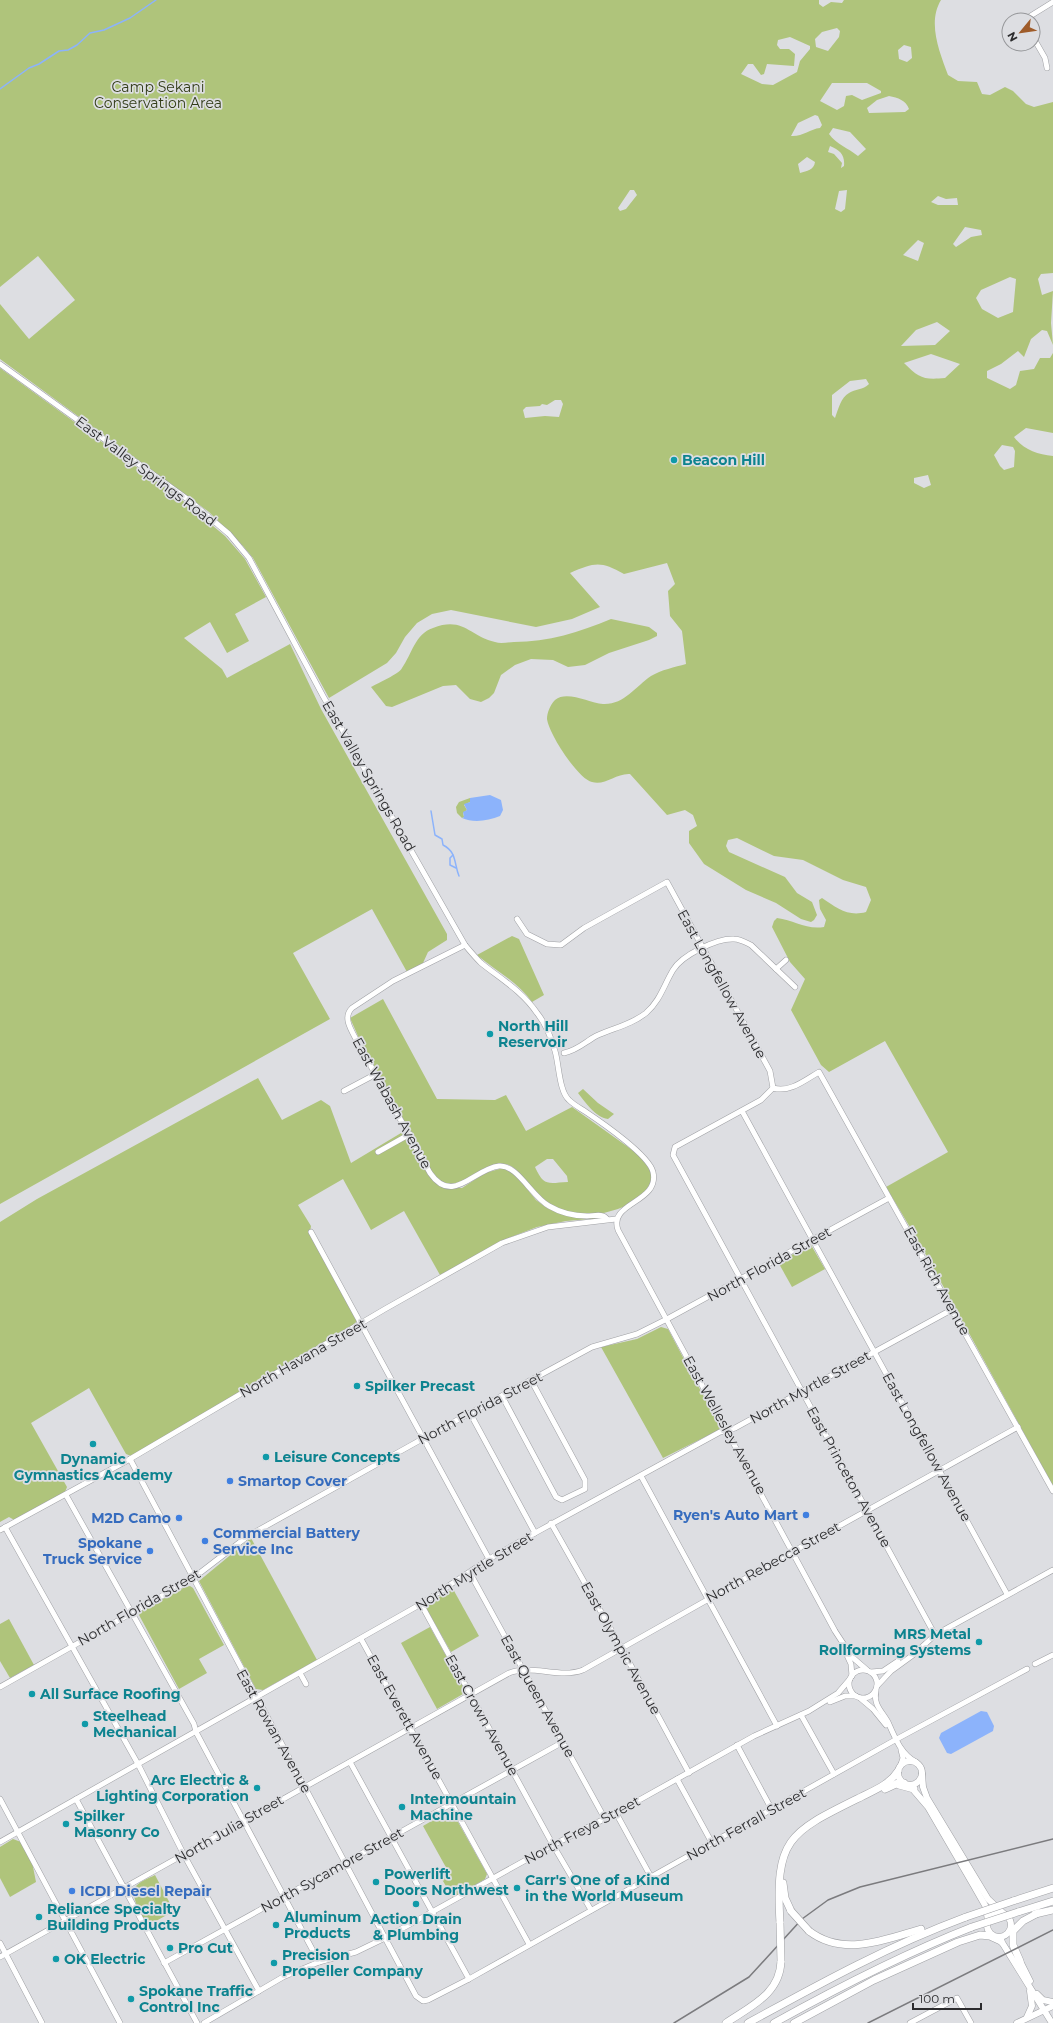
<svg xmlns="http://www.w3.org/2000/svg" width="1053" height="2023" font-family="Montserrat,sans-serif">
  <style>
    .green { fill: #afc47b; fill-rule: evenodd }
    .water { fill: #8cb3fb }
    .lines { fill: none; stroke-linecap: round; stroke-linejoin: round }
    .stream { stroke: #8cb3fb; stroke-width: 1.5 }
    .minor-casing { stroke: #9fa0a4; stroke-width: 6 }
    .major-casing { stroke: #9fa0a4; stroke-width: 7 }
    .highway-casing { stroke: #9fa0a4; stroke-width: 8 }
    .minor { stroke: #fff; stroke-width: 5 }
    .major { stroke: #fff; stroke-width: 6 }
    .highway { stroke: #fff; stroke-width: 7 }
    .rail { stroke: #7b7b7e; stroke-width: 1.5 }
    .highway-bridge-casing { stroke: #9fa0a4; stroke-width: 8; stroke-linecap: butt }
    .highway-bridge { stroke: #fff; stroke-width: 7 }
    .culture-dot { fill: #0f9aa8; stroke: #dddee2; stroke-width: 1.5 }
    .shop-dot { fill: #3f7fe0; stroke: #dddee2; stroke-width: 1.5 }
    .labels { text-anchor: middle; stroke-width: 3.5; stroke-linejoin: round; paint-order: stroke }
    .park-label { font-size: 14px; fill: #323c18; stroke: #dddee2 }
    .culture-label { font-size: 14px; font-weight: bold; fill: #0d838f; stroke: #dddee2; text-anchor: start }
    .street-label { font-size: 14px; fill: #2c2c2e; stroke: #dddee2 }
    .shop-label { font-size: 14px; font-weight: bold; fill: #366cbe; stroke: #dddee2; text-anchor: start }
  </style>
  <rect width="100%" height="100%" fill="#dddee2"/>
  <g class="green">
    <path d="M0 0H819V4L823 7 831 2 842 3 844 0H941C927 23 940 53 948 75L958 81 977 82 982 94 990 95 1005 87 1013 91 1026 104 1034 107 1053 102V273L1041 274 1038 279 1042 295 1053 291 1051 323 1053 345 1047 331 1042 330 1031 339 1024 357 1018 351 1001 364 987 371V378L1010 389 1016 385 1020 371 1034 369 1040 358H1050L1053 353V433L1026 428 1014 437C1024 450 1037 454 1053 456V1486L920 1244 886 1187 948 1152 885 1041 829 1072 821 1065 791 1010 805 979 790 962 772 927 774 921 777 918C794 920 806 930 824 927L826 920 820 909 819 900 822 898C837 908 848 917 866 912L871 900 866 887 843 880 803 860 774 856 737 838 728 840 726 846 729 852 785 877 797 893 812 902 817 915 814 920 811 922 801 919 776 903 746 890 704 864 689 843V831L697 826 693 815 685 810 667 815 630 774C616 773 605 786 592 782 578 779 549 734 547 719 547 713 550 705 555 700 567 690 589 703 603 704 624 705 635 687 651 676 661 670 675 667 686 664L682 631 670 616 668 591 675 584 667 563 624 574C601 561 595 562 570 573L600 607 572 619 536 627 451 610 432 614 417 623 405 637 396 653 387 663 329 698 253 558 243 546 209 512 0 359V304L29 339 75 300 38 256 0 287ZM837 28 840 31 839 37 828 51 816 47 815 39 822 32ZM790 37 810 46V49L800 61 797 72 773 85 762 84 741 74 748 64H753L761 75 764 74 767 64 794 66 795 54 789 49H780L777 45 778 40ZM904 45 911 47 912 58 907 62 899 59 898 50ZM832 83H867L881 91V93L862 100 852 95 846 96 844 106 837 110 820 101ZM889 96C898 98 906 100 909 109L905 112 869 113 867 108 877 100ZM815 115 818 116 822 125 820 128C810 129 802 137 791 136L798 123ZM833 128 850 132 866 149 858 156C848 148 836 144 829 134ZM830 146C840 150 845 155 844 166L841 168 842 163 834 154 828 152ZM807 157 815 162C814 170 807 171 800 173L798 164ZM630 190H634L637 195 626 209 620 211 618 208ZM847 190 845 209 841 212 835 209 839 191ZM938 196 946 199 957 198 958 205H938L931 202ZM965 227 981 230 982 235 971 237 956 247 953 244ZM918 240 924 243 918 261 903 255ZM1010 277 1016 279 1013 312 998 318 982 309 976 298 981 290ZM937 322 950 331 935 345 901 346 916 330ZM931 354 960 364 945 378C923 380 919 378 904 363ZM866 379 869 384C863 390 855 389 849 393 841 397 838 410 835 418L832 415V395L850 381ZM555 400H561L563 404 559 417 545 416 525 418 523 410 526 407 540 406 542 404 547 405ZM1002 445 1013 447 1015 451 1014 467 1004 470 1000 466 994 455ZM928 475 931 485 924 488 914 483V478Z"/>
    <polygon points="0,368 182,500 225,536 245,559 266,597 235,614 249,641 227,653 210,622 184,638 222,669 227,678 290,644 321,709 447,934 447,940 428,952 423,963 407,972 372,909 293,953 330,1019 0,1204"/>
    <path d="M611 619 649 627 657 633V636L649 640 609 653 585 665 568 667 553 660 531 659 515 665 501 675 494 693 489 698 481 702 470 699 456 685 443 686 392 707 386 706 371 687C378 683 399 674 402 668 412 654 415 634 433 628 464 616 470 637 495 642 501 644 508 642 514 642 548 642 580 632 611 619Z"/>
    <polygon points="470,798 470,802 464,805 467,810 463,813 464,817 462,818 457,813 456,807 459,802"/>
    <path d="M512 936 519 939 544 995 532 1002C518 982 496 971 477 955Z"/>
    <path d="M383 999 437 1099 495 1100 506 1095 526 1131 572 1107 642 1157C649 1166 656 1176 648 1187 631 1214 576 1224 549 1204 543 1200 536 1194 531 1189 523 1180 518 1166 505 1164 478 1161 461 1198 435 1177L358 1036 350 1018ZM547 1159H553L567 1176 568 1182C548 1183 544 1187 535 1167Z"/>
    <polygon points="258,1078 282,1120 321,1100 330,1106 351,1163 406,1130 429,1174 436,1183 444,1188 462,1188 485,1173 503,1168 515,1174 536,1200 547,1208 568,1216 602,1218 566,1221 537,1227 506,1239 440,1275 404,1211 371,1230 343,1179 298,1205 311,1226 310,1233 357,1320 353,1327 131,1456 126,1454 89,1388 31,1423 67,1487 65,1492 16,1521 9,1517 0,1522 0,1222 37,1199"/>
    <path d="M583 1089 598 1103 614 1114 608 1119C595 1117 586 1103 578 1093Z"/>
    <polygon points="811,1245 825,1269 792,1287 778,1262"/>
    <polygon points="661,1327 668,1329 721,1429 663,1458 601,1347 637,1339"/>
    <polygon points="251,1538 317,1660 263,1690 256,1689 199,1581"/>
    <polygon points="190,1586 193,1588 224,1645 199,1659 207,1673 179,1689 139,1615 141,1611 185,1587"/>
    <polygon points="453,1589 479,1636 451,1652 426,1608 427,1604"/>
    <polygon points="9,1619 34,1665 10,1678 0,1661 0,1624"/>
    <polygon points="430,1627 464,1688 463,1694 437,1709 401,1643"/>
    <polygon points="447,1812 453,1813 487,1874 485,1879 453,1898 440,1876 448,1871 423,1826"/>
    <polygon points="13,1839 21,1842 32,1862 36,1882 10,1897 0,1878 0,1847"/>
    <path d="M155 1875 174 1911 147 1926C143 1918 128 1893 136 1886 141 1881 149 1878 155 1875Z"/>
  </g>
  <g class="water">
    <path d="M490 795 501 800 503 810 500 816C488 821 473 823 462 818L464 817 463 812 467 810 464 804 470 802V798Z"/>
    <polygon points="981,1711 987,1712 994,1726 993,1731 951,1754 947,1753 939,1738 941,1733"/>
  </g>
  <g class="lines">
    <g class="stream">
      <polyline points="0,89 29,68 39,64 59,51 68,50 77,45 90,33 104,30 130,18 156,0"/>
      <path d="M431 811 435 835 442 839 443 845C457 852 454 864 459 876"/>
      <polyline points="453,855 450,858 450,865 456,868"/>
    </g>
    <defs>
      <g id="minor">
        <polyline points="1024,20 1053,2"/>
        <polyline points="1033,37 1045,58 1047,68"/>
        <path d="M0 364 190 501 229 534 249 558 323 696 465 945C470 951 475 957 481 963 501 979 522 991 537 1013 546 1024 551 1037 555 1051 559 1064 559 1091 569 1100 574 1105 580 1108 586 1112 601 1122 649 1155 653 1172 660 1203 608 1202 618 1230L835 1631 852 1657 867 1670"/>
        <polyline points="517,919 527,934 547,944 561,945 584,928 667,882 770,1071 773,1088"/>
        <path d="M465 945 393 981 352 1008C342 1018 352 1031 357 1041L430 1173C453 1206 473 1169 499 1166 517 1164 532 1197 549 1206 561 1213 574 1216 587 1216 594 1216 603 1213 607 1219"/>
        <polyline points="776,969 786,960"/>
        <path d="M564 1053C578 1050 585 1042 596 1036 613 1028 631 1025 646 1013 660 1001 664 985 673 970 682 955 717 938 734 939 740 939 745 942 751 945L795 987"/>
        <polyline points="773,1088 761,1100 675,1147 673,1155 935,1635"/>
        <path d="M773 1088C790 1093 805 1080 819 1072L1053 1491"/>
        <polyline points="344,1091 376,1074"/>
        <polyline points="742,1111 1007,1594"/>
        <polyline points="378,1152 410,1134"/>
        <polyline points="311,1232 489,1559"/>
        <polyline points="502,1396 556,1497 562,1500 585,1489 585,1480 531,1380"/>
        <polyline points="470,1413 535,1533"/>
        <polyline points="130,1459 416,1996 423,2001 428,2000 469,1979 895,1740 1027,1669"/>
        <polyline points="641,1476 777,1726"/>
        <polyline points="66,1495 194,1724 196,1732 319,1962"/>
        <polyline points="551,1523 622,1649 689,1773"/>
        <polyline points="5,1527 138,1764 184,1855 259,1991"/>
        <polyline points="0,1530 130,1459 385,1309 502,1243 548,1227 616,1219"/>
        <polyline points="470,1573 605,1819"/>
        <polyline points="421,1604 553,1845 591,1910"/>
        <polyline points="361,1639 529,1944"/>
        <polyline points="845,1651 851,1664 852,1676"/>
        <polyline points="1035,1664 1053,1655"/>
        <circle cx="863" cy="1684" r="14"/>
        <polyline points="871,1672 883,1671 898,1661"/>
        <polyline points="300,1673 306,1684"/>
        <polyline points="877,1686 891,1671 913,1655 935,1635 1053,1570"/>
        <polyline points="0,1687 192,1579 248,1536 424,1438 592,1347 637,1334 667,1319 889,1198"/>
        <path d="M876 1691C873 1705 882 1711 888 1722 895 1738 901 1754 916 1762"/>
        <polyline points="860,1698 873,1709 886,1725"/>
        <polyline points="830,1702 845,1696 856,1696"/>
        <polyline points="801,1715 834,1774"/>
        <polyline points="737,1745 772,1810"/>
        <polyline points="350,1762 469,1979"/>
        <polyline points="900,1767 903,1758 901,1750"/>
        <polyline points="677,1779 712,1843"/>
        <polyline points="0,1799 120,2023"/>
        <polyline points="76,1799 197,2023"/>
        <polyline points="616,1813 651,1877"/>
        <polyline points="0,1842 421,1604 489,1559 535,1533 720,1432 735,1428 953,1309"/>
        <polyline points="0,1943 42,2023"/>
        <path d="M0 1957 509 1673C533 1664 559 1679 583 1670L794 1551 1018 1427"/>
        <polyline points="164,1963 563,1742"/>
        <polyline points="204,2023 283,1977 319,1962 356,1952 385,1938 553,1845 616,1813 754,1736 809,1711 838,1693 850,1679"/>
        <polyline points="910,2023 957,1998 971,2023"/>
      </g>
      <g id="major">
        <circle cx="910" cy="1773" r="12"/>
        <polyline points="922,1774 923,1787 927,1798 988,1899 1004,1914"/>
        <polyline points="910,1786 928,1807 974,1886 986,1907 988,1921"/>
        <circle cx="999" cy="1925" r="12"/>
        <polyline points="998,1938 1003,1944 1052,2023"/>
        <polyline points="1018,1957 1030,1981"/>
        <polyline points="1037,1994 1043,2000 1053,2002"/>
        <polyline points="1027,2017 1032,2006 1030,1991"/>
        <polyline points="1017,2023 1053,2006"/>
      </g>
      <g id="highway">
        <polyline points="899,1785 914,1789"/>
        <polyline points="885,1789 898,1783 904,1783"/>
        <polyline points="783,1883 785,1898 791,1911"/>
        <polyline points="1013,1901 1053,1888"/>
        <polyline points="1018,1912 1053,1901"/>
        <polyline points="1035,1914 1053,1910"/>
        <path d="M780 1923C775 1838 788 1833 861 1797 875 1790 890 1784 898 1771"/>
        <path d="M809 1931C843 1957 884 1940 921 1929"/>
        <polyline points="1020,1961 1013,1945 1013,1931 1023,1921 1038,1913"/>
        <path d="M726 2023C751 2006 780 1994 781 1961"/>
        <path d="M748 2023C821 1983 888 1946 966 1917"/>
        <path d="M774 2023C839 1987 903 1954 972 1927"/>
        <polyline points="794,2023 874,1980 958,1942 980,1935 990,1936 1001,1941"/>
      </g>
    </defs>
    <use href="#minor" class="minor-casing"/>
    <use href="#major" class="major-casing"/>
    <use href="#highway" class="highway-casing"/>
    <use href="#minor" class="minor"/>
    <use href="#major" class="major"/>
    <use href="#highway" class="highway"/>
    <g class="rail">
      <polyline points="674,2023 749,1977 802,1919 828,1900 860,1887 1053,1839"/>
      <polyline points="868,2023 1053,1930"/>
    </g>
    <defs>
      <g id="highway-bridge">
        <polyline points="791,1911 809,1931"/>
        <polyline points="966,1917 1013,1901"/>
        <polyline points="780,1923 781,1961"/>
        <polyline points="972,1927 1018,1912"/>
      </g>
    </defs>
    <use href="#highway-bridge" class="highway-bridge-casing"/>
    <use href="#highway-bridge" class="highway-bridge"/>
  </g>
  <g class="culture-dot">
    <circle cx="674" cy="460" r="4"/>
    <circle cx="490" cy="1034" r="4"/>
    <circle cx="357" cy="1386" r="4"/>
    <circle cx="93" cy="1444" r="4"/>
    <circle cx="266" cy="1457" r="4"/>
    <circle cx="979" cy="1642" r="4"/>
    <circle cx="32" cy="1694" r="4"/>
    <circle cx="85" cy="1724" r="4"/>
    <circle cx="257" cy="1788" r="4"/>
    <circle cx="402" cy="1807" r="4"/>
    <circle cx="66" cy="1824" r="4"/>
    <circle cx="376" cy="1882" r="4"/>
    <circle cx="517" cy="1888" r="4"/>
    <circle cx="416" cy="1904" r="4"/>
    <circle cx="39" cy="1917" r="4"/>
    <circle cx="276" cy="1925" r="4"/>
    <circle cx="170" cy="1948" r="4"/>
    <circle cx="56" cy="1959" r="4"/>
    <circle cx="274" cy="1963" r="4"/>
    <circle cx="131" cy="1999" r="4"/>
  </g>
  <g class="shop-dot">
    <circle cx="230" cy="1481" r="4"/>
    <circle cx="806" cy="1515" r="4"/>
    <circle cx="179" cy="1518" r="4"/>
    <circle cx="205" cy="1541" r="4"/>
    <circle cx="150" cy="1551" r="4"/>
    <circle cx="72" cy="1891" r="4"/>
  </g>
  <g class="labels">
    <g class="park-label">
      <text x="158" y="92">Camp Sekani<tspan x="158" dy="16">Conservation Area</tspan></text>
    </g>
    <g class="culture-label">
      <text x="682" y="465">Beacon Hill</text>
      <text x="498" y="1031">North Hill<tspan x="498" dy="16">Reservoir</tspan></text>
      <text x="365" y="1391">Spilker Precast</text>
      <text x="274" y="1462">Leisure Concepts</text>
      <text x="93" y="1464" text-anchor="middle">Dynamic<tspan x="93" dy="16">Gymnastics Academy</tspan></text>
      <text x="971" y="1639" text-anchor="end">MRS Metal<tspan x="971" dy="16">Rollforming Systems</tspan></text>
      <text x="40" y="1699">All Surface Roofing</text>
      <text x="93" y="1721">Steelhead<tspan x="93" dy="16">Mechanical</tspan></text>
      <text x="249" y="1785" text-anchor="end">Arc Electric &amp;<tspan x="249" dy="16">Lighting Corporation</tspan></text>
      <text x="410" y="1804">Intermountain<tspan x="410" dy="16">Machine</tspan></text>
      <text x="74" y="1821">Spilker<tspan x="74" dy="16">Masonry Co</tspan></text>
      <text x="384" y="1879">Powerlift<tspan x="384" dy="16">Doors Northwest</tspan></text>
      <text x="525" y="1885">Carr's One of a Kind<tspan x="525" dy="16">in the World Museum</tspan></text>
      <text x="47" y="1914">Reliance Specialty<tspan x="47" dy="16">Building Products</tspan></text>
      <text x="284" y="1922">Aluminum<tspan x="284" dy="16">Products</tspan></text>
      <text x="416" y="1924" text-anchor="middle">Action Drain<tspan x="416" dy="16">&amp; Plumbing</tspan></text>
      <text x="178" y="1953">Pro Cut</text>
      <text x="282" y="1960">Precision<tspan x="282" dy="16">Propeller Company</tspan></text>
      <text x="64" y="1964">OK Electric</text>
      <text x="139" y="1996">Spokane Traffic<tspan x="139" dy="16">Control Inc</tspan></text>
    </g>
    <g class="street-label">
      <text transform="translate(146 471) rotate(37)" y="5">East Valley Springs Road</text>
      <text transform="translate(369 776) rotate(60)" y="5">East Valley Springs Road</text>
      <text transform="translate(722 984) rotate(61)" y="5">East Longfellow Avenue</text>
      <text transform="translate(392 1103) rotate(61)" y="5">East Wabash Avenue</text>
      <text transform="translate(769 1264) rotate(-29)" y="5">North Florida Street</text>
      <text transform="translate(937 1281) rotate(61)" y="5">East Rich Avenue</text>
      <text transform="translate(303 1358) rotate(-30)" y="5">North Havana Street</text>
      <text transform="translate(810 1387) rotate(-29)" y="5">North Myrtle Street</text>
      <text transform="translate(480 1408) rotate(-28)" y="5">North Florida Street</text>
      <text transform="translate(725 1425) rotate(61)" y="5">East Wellesley Avenue</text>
      <text transform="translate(927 1447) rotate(61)" y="5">East Longfellow Avenue</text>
      <text transform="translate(849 1477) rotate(61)" y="5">East Princeton Avenue</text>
      <text transform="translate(773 1562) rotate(-29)" y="5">North Rebecca Street</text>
      <text transform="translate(474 1571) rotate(-32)" y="5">North Myrtle Street</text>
      <text transform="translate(139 1607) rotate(-30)" y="5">North Florida Street</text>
      <text transform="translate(621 1648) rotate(61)" y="5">East Olympic Avenue</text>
      <text transform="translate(538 1696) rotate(61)" y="5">East Queen Avenue</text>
      <text transform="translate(482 1715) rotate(61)" y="5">East Crown Avenue</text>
      <text transform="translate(405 1717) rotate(61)" y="5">East Everett Avenue</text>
      <text transform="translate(274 1731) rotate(61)" y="5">East Rowan Avenue</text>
      <text transform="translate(746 1824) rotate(-29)" y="5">North Ferrall Street</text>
      <text transform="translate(229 1829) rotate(-30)" y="5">North Julia Street</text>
      <text transform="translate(582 1830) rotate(-28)" y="5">North Freya Street</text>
      <text transform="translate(332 1870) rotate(-29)" y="5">North Sycamore Street</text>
    </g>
    <g class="shop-label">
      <text x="238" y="1486">Smartop Cover</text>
      <text x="798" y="1520" text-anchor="end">Ryen's Auto Mart</text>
      <text x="171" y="1523" text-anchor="end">M2D Camo</text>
      <text x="213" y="1538">Commercial Battery<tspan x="213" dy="16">Service Inc</tspan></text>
      <text x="142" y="1548" text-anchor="end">Spokane<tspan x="142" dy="16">Truck Service</tspan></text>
      <text x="80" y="1896">ICDI Diesel Repair</text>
    </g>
  </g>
  <g transform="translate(1021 32) rotate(241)"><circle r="19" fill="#dddee2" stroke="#96979a"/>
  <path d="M0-3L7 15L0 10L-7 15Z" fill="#9f5c2a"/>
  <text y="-6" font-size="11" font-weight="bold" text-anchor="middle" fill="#2c2c2e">N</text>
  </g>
  <path d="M913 2003v6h68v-6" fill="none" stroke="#2c2c2e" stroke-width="2"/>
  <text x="919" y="2003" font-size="12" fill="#2c2c2e" stroke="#dddee2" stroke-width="3" paint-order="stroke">100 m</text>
</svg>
